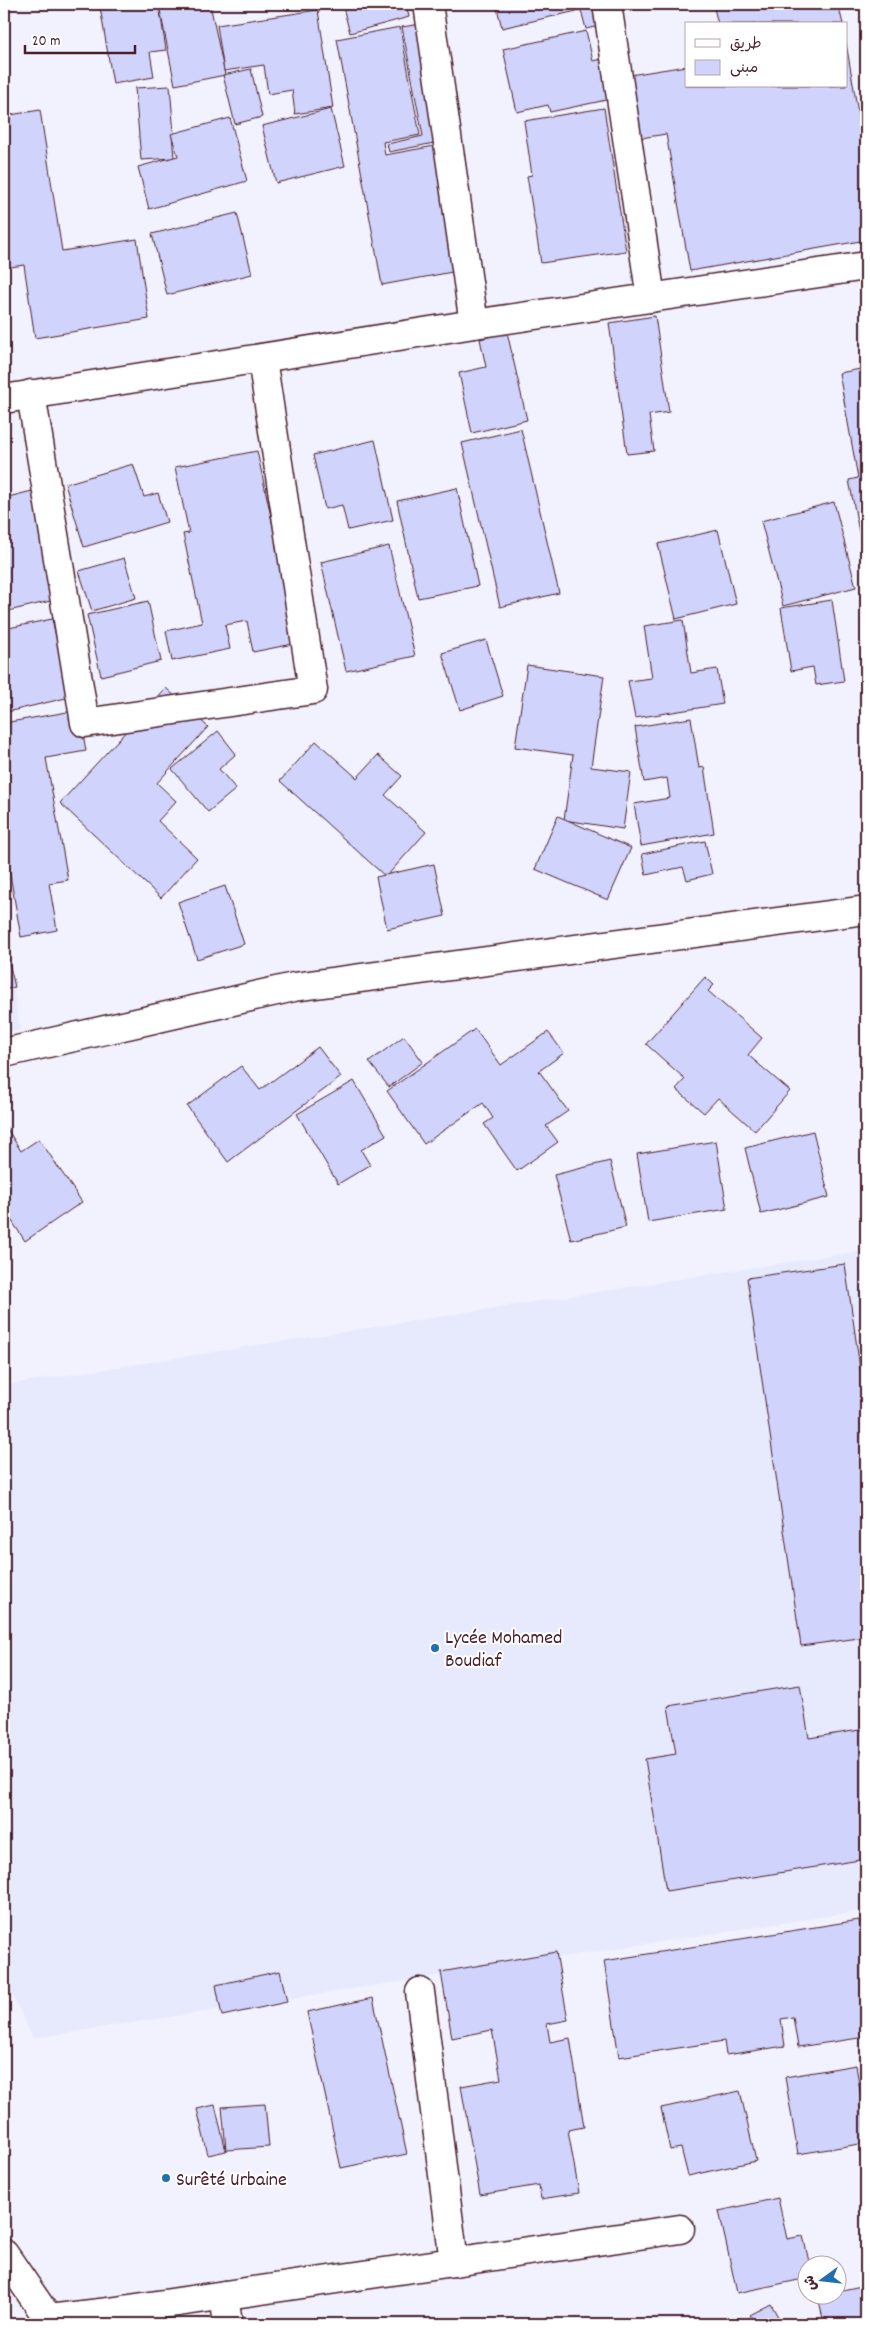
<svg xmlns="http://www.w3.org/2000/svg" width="870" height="2328" font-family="Dekko,'Playpen Sans Arabic',sans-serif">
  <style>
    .built { fill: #e7e9fd }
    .building { fill: #d0d3fc; stroke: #4a1f2b }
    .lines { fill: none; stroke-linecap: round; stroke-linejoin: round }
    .minor-casing { stroke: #4a1f2b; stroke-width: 31 }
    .primary-casing { stroke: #4a1f2b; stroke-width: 31 }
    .minor { stroke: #fff; stroke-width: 28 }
    .primary { stroke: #fff; stroke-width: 28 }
    .poi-dot { fill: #1f6fb2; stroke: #fff; stroke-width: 2 }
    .labels { text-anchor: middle; stroke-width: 4; stroke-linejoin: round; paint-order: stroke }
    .poi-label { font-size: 20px; fill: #4a1f2b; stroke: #fff; text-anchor: start }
  </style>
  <rect width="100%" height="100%" fill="#f1f2fe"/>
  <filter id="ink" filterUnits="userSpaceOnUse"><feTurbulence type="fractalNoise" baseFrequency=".02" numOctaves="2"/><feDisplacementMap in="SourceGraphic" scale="10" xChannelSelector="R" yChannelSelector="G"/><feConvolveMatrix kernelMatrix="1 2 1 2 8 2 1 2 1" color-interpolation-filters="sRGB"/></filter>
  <g filter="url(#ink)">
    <g class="built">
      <polygon points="4,929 20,1030 4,1032"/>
      <polygon points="866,1250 866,1910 33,2038 4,1978 4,1385"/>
    </g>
    <g class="building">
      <polygon points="119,4 159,4 166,50 150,52 154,77 113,84 100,7"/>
      <polygon points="188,4 210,4 225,75 175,85 160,10"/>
      <polygon points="342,4 406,4 409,17 350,33"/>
      <polygon points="496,4 603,4 607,24 586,29 581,10 502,28"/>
      <polygon points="713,4 838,4 843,24 718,24"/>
      <polygon points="318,10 333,108 295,114 292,90 268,94 264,65 224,71 217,25"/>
      <polygon points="421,24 444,141 389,152 387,144 423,136 402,27"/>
      <polygon points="400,27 420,135 383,142 385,155 440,145 463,270 382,285 337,39"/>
      <polygon points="586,31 593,61 616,56 625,96 550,112 548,105 517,112 503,49"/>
      <polygon points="846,43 866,159 866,240 690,271 666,134 641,138 630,75 686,66 686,86 846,86"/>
      <polygon points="4,61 10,95 4,96"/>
      <polygon points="251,69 262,117 235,124 223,75"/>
      <polygon points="170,86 174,134 172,134 174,158 141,160 135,88"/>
      <polygon points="604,108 626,251 541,263 527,176 532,175 524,121"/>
      <polygon points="331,109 345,166 276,183 262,126"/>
      <polygon points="40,110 62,251 137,239 149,319 35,338 24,265 4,268 4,116"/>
      <polygon points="230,118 247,181 149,209 138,167 178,156 171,134"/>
      <polygon points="237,213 252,274 167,295 152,234"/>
      <polygon points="655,316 669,412 649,415 654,451 627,454 609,323"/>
      <polygon points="507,332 527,420 472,433 459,373 486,367 480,339"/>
      <polygon points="866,368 866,558 864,558 849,480 858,478 839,373"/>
      <polygon points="521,429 559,593 500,607 462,443"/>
      <polygon points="375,440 393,520 348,530 342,505 325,509 313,455"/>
      <polygon points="257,451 298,643 253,652 247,621 225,625 230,649 172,661 166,631 202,623 183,534 189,533 175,467"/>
      <polygon points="133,464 144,497 158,493 167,522 84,547 65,484"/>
      <polygon points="457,488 478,586 418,598 397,501"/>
      <polygon points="32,491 59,599 4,612 4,498"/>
      <polygon points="834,502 856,587 783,606 761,521"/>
      <polygon points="718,530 736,604 676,619 658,544"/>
      <polygon points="389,546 415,656 346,671 321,562"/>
      <polygon points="124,558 136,598 92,611 79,571"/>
      <polygon points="832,600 844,681 816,685 813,667 791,671 781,608"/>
      <polygon points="148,601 161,661 101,676 87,615"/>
      <polygon points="52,619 70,697 7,712 4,697 4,629"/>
      <polygon points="683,620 691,673 717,669 723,704 635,718 628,681 652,678 644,626"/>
      <polygon points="486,640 503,696 460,710 442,653"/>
      <polygon points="527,665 604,676 591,767 631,772 623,829 564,820 573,755 515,747"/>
      <polygon points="166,688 208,727 157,783 176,801 158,821 197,858 161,898 60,803"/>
      <polygon points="79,710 86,751 46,758 68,880 49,883 57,930 21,937 4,840 4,723"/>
      <polygon points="691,718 699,768 704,767 714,833 641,846 634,804 670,798 667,778 644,782 635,727"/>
      <polygon points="218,731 236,754 219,769 236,789 208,812 172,769"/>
      <polygon points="316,741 357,778 378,755 402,776 385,795 426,832 386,877 280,781"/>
      <polygon points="558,816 631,848 608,900 535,869"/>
      <polygon points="705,841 712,874 687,880 683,867 646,875 642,854"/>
      <polygon points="434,864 445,916 387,929 376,877"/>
      <polygon points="225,886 244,944 197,959 178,902"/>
      <polygon points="4,950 6,950 15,987 4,990"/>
      <polygon points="705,977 714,985 708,991 762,1038 748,1055 790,1091 755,1131 718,1098 704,1113 676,1089 685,1079 646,1044"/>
      <polygon points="475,1029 501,1065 548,1032 564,1053 539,1071 568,1111 546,1126 558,1142 517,1171 484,1124 493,1118 483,1103 424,1144 387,1091"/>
      <polygon points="404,1036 423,1062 389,1087 369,1062"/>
      <polygon points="318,1047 341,1077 228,1162 187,1106 241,1066 260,1090"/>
      <polygon points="354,1081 386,1135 361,1150 370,1165 338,1184 297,1114"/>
      <polygon points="4,1124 21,1151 39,1139 82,1202 25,1241 4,1209"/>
      <polygon points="813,1131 829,1197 761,1214 745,1148"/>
      <polygon points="716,1141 727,1209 648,1222 637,1154"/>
      <polygon points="610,1161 626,1227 571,1240 554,1175"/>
      <polygon points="845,1264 866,1410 866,1637 801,1646 747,1278"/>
      <polygon points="800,1685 809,1738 866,1729 866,1859 666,1891 645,1759 676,1754 668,1706"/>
      <polygon points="859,1920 866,1963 866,2037 798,2047 793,2017 781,2019 785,2046 726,2055 724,2041 619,2057 604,1961"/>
      <polygon points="556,1952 568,2020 547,2024 550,2042 570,2038 584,2127 568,2130 579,2193 541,2199 539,2185 480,2195 461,2086 501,2079 492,2030 452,2038 441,1972"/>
      <polygon points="280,1971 287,2002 222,2016 216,1985"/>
      <polygon points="373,1998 407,2154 341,2168 307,2012"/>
      <polygon points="856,2065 866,2130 866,2143 798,2154 785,2077"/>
      <polygon points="740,2091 756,2161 688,2176 681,2148 670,2150 661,2108"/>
      <polygon points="265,2104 269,2147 226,2150 222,2107"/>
      <polygon points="215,2105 226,2151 208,2155 197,2109"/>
      <polygon points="778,2198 787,2239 803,2236 810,2266 808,2266 808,2278 737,2293 719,2211"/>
      <polygon points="866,2285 866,2324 858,2324 858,2321 840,2324 824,2324 818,2296 838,2296 838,2291"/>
      <polygon points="771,2304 782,2324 755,2324 750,2315"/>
    </g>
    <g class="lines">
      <defs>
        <g id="minor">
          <polyline points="428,4 474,324"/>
          <polyline points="607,4 651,298"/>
          <polyline points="31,394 85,723 313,690 262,359"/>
          <polyline points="4,399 474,324 866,266"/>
          <polyline points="4,1053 294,987 866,910"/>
          <polyline points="420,1992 454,2262"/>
          <polyline points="224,2295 228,2324"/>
          <polyline points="48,2319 109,2312 680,2229"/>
        </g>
        <polyline id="primary" points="4,2254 52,2324"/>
      </defs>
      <use href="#minor" class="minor-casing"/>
      <use href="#primary" class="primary-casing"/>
      <use href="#minor" class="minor"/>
      <use href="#primary" class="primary"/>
    </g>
  </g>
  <g class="poi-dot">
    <circle cx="435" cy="1648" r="5"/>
    <circle cx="166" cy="2178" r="5"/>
  </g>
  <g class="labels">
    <g class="poi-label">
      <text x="445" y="1643">Lycée Mohamed<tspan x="445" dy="23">Boudiaf</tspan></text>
      <text x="176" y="2185">Surêté Urbaine</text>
    </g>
  </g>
  <rect width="870" height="2328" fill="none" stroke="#fff" stroke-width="20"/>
  <rect x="10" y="10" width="850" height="2308" fill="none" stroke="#4a1f2b" stroke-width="2" filter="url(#ink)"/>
  <rect x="685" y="22" width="162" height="65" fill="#ffffff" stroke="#b7a5aa"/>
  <rect x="695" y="39" width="25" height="8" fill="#ffffff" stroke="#b7a5aa"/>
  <text x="730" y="48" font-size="15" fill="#4a1f2b">طريق</text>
  <rect x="695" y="60" width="25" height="15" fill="#d0d3fc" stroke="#b7a5aa"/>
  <text x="730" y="72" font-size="15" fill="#4a1f2b">مبنى</text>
  <g transform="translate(822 2280) rotate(255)"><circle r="24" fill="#ffffff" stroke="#b7a5aa"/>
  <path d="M0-4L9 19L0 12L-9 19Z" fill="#1f6fb2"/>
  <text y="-8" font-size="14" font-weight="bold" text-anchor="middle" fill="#4a1f2b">ش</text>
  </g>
  <path d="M25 45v8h110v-8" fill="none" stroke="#4a1f2b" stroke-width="2.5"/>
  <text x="32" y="45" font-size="15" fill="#4a1f2b" stroke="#ffffff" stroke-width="4" paint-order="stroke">20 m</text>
</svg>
